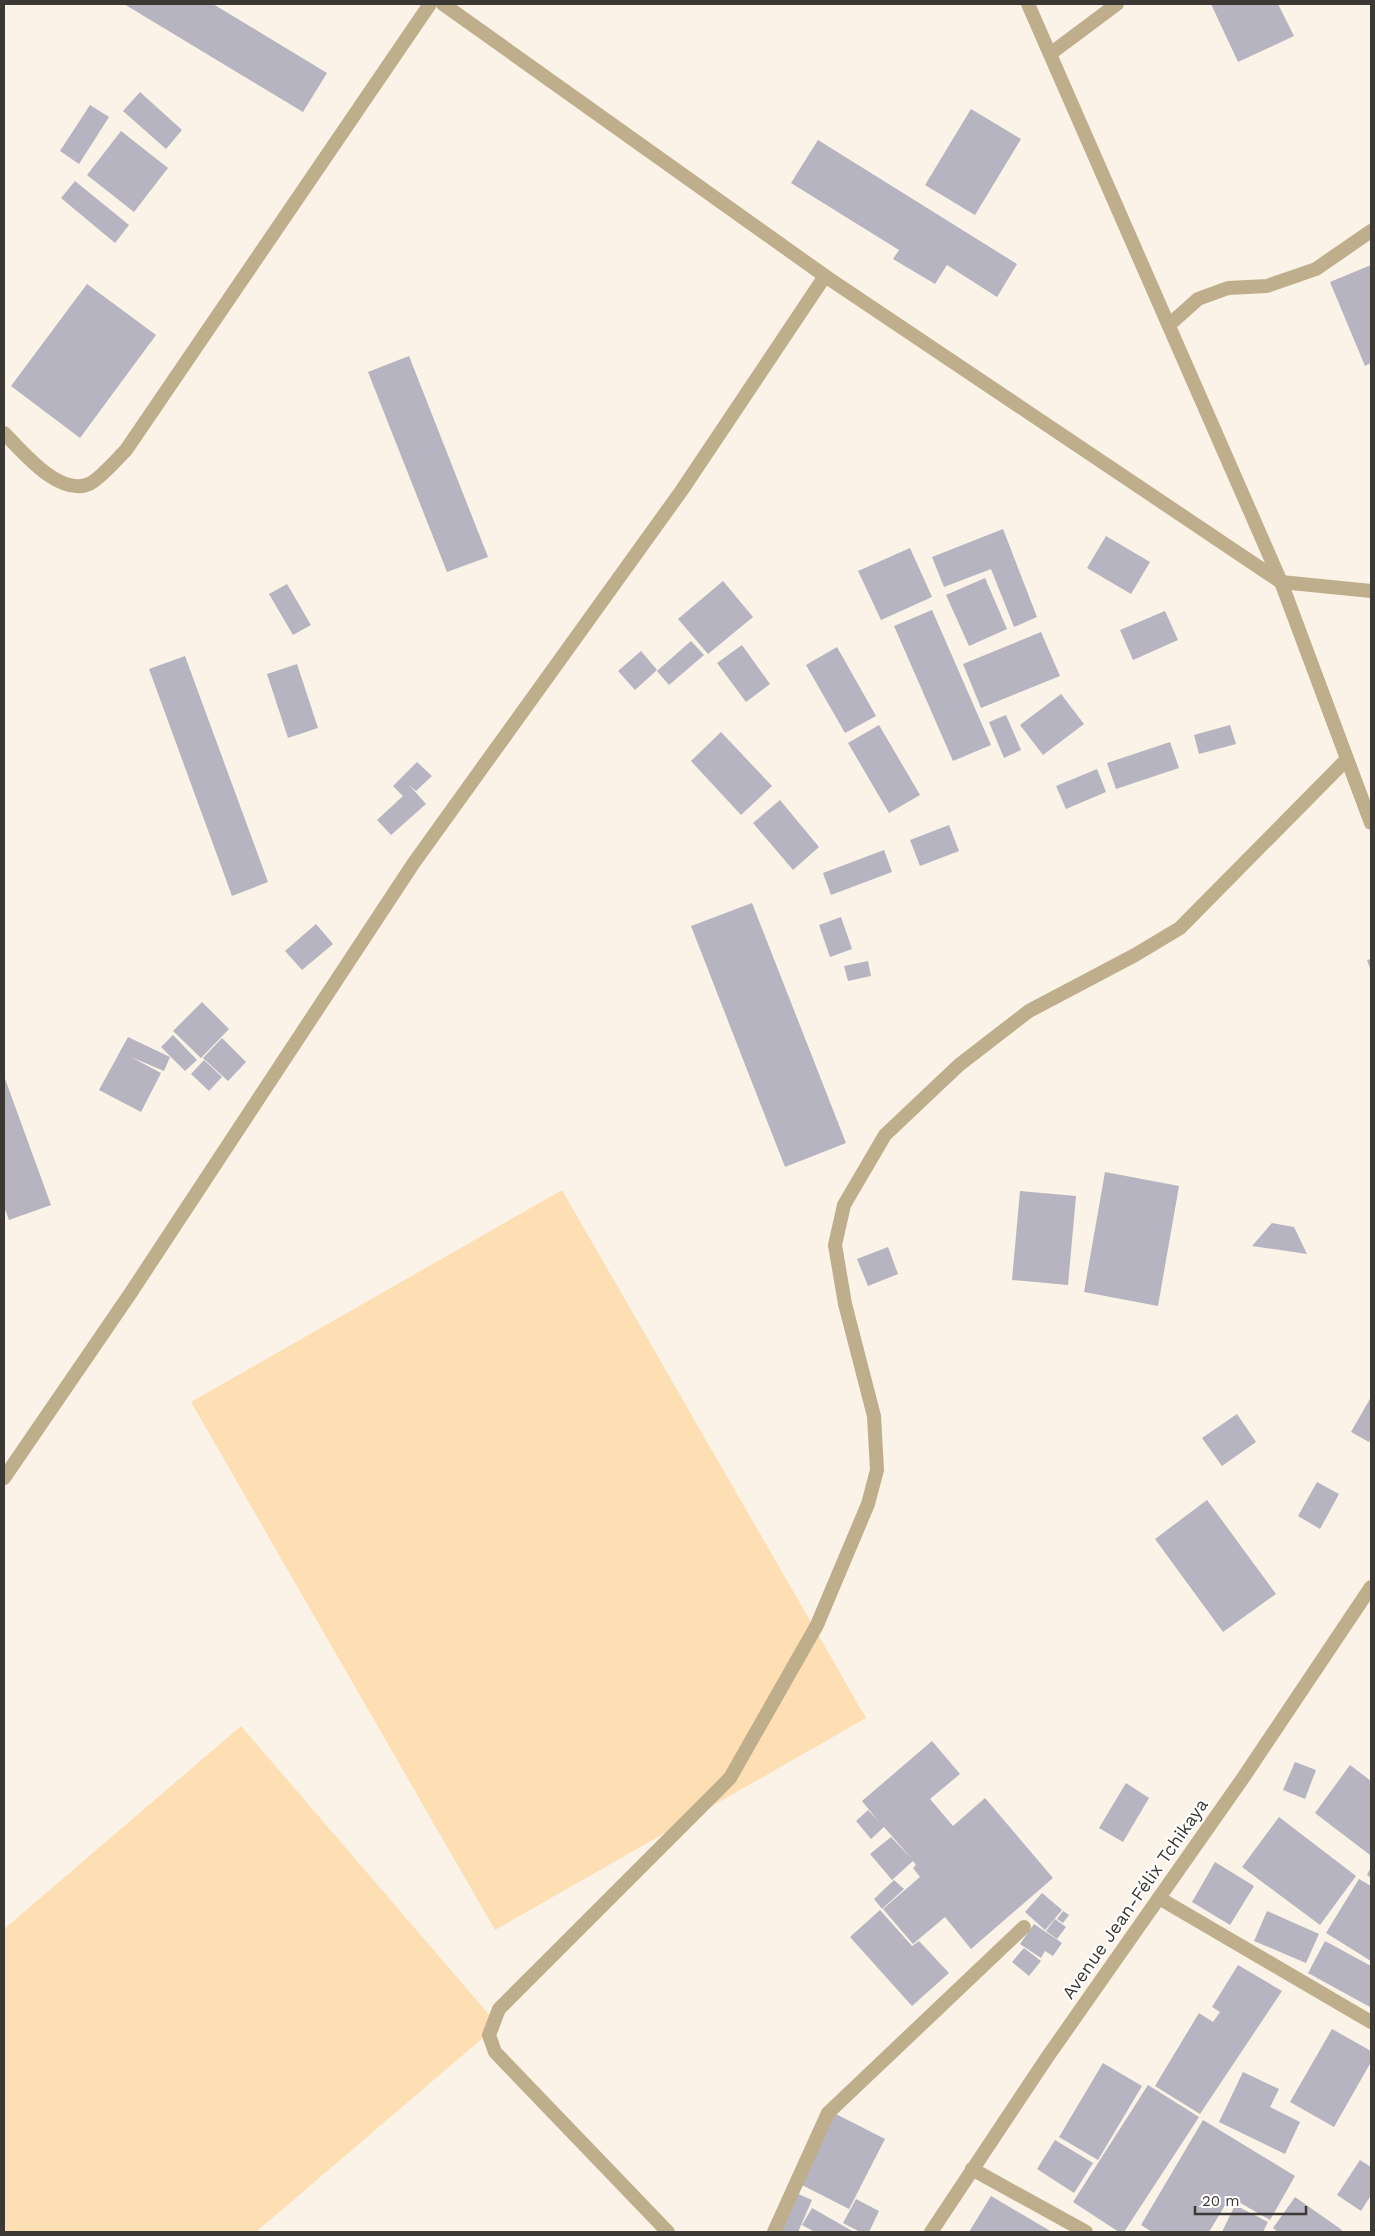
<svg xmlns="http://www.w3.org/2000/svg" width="1375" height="2236" font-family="'Work Sans',sans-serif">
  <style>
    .green { fill: #fddfb3 }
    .building { fill: #b5b4c0 }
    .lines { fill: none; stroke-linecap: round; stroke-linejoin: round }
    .minor { stroke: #beae8b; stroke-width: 14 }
    .tertiary { stroke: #beae8b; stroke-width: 14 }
    .labels { text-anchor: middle; stroke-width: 4; stroke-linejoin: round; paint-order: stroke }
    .street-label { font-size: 18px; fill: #3c3935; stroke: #fff }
  </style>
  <rect width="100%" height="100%" fill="#fbf3e8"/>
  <g class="green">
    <polygon points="562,1190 866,1718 495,1930 191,1402"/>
    <polygon points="241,1726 498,2025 256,2232 4,2232 4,1929"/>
  </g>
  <g class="building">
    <polygon points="124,4 213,4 327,73 303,112"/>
    <polygon points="1211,4 1278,4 1294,36 1238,62"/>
    <polygon points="140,92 182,130 166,149 123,111"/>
    <polygon points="90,105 109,117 79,164 60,151"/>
    <polygon points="971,109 1021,139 975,215 925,185"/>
    <polygon points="121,131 168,168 134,212 87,175"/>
    <polygon points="818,140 1017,264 997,297 947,265 935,284 893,259 899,250 791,183"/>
    <polygon points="75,181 129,225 115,243 61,198"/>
    <polygon points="1371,265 1371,363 1365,366 1330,282"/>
    <polygon points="87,284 156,335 80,438 11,386"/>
    <polygon points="409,356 488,557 447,572 368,372"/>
    <polygon points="1003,529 1037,617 1014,627 991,569 944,587 932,557"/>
    <polygon points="1106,536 1150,562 1131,594 1087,568"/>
    <polygon points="910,548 932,597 881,620 858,571"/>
    <polygon points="985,578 1007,629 969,646 946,595"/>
    <polygon points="723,581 753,617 708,654 678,619"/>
    <polygon points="287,584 311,625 293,635 269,594"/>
    <polygon points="932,610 991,745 953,761 894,626"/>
    <polygon points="1165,611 1178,640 1133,660 1120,630"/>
    <polygon points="1041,632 1060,676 981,708 963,664"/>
    <polygon points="691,641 704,655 669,685 657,671"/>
    <polygon points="742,645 770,684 746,702 717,663"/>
    <polygon points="837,647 876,716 845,733 806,665"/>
    <polygon points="641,651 657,670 635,690 618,671"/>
    <polygon points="185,656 268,882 232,896 149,669"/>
    <polygon points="297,664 318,728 288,738 267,674"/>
    <polygon points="1061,694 1084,724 1043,755 1020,725"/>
    <polygon points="1006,715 1021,750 1004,758 989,722"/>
    <polygon points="879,725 920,795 889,813 848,743"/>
    <polygon points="1230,725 1236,744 1199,754 1194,735"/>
    <polygon points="721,732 772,786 741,815 691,761"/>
    <polygon points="1170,742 1179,768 1116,789 1107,763"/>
    <polygon points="417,762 432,776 416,791 409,785 426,804 391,835 377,820 403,796 393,786"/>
    <polygon points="1097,769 1106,792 1066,809 1056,786"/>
    <polygon points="780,800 819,847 793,870 753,823"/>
    <polygon points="949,825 959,851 920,866 910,840"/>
    <polygon points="884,850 892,872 831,895 823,873"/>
    <polygon points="752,903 846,1143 785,1167 691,926"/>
    <polygon points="841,917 852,949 830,957 819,925"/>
    <polygon points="316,924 333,944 302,970 285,951"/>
    <polygon points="1371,959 1371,971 1367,960"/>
    <polygon points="868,961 871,976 848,981 844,966"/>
    <polygon points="202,1002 229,1029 201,1058 173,1031"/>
    <polygon points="173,1035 197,1060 185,1071 161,1047"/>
    <polygon points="128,1037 170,1057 164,1071 131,1057 161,1073 141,1112 99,1090"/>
    <polygon points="222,1038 246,1062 228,1081 203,1058"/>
    <polygon points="204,1060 222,1077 209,1091 191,1074"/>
    <polygon points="4,1076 51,1205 9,1220 4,1207"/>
    <polygon points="1105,1172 1179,1186 1158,1306 1084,1292"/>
    <polygon points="1020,1191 1076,1196 1068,1285 1012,1280"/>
    <polygon points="1272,1223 1294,1227 1307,1254 1252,1246"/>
    <polygon points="888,1247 898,1274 868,1286 857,1259"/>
    <polygon points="1371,1397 1371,1438 1369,1442 1351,1432"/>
    <polygon points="1237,1414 1256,1442 1222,1466 1202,1438"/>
    <polygon points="1317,1482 1339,1494 1320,1529 1298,1516"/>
    <polygon points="1207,1500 1276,1594 1223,1632 1155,1539"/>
    <polygon points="932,1741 960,1774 930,1799 953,1826 985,1798 1053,1878 971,1949 945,1917 913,1944 883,1909 920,1877 913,1868 916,1865 913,1861 892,1880 870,1854 891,1837 912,1859 884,1827 871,1839 856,1821 868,1810 879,1822 862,1801"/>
    <polygon points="1295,1762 1316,1770 1305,1799 1283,1790"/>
    <polygon points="1350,1765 1371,1781 1370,1855 1315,1813"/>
    <polygon points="1126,1783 1149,1798 1123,1842 1099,1828"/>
    <polygon points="1279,1817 1356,1876 1320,1925 1242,1867"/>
    <polygon points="1215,1862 1254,1886 1230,1925 1192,1902"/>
    <polygon points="1371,1867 1371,1878 1367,1875"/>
    <polygon points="1359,1879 1371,1886 1371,1961 1326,1933"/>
    <polygon points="894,1880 904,1889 882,1909 874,1899"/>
    <polygon points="1042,1893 1062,1910 1045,1930 1025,1912"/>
    <polygon points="880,1910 912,1946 919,1941 949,1973 912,2006 850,1937"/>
    <polygon points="1063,1911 1069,1915 1063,1923 1057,1919"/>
    <polygon points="1267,1911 1319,1934 1306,1963 1254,1941"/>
    <polygon points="1055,1919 1066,1927 1057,1939 1046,1931"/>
    <polygon points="1034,1924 1062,1943 1053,1956 1045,1951 1041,1958 1020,1944"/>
    <polygon points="1325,1941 1371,1966 1370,2007 1308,1973"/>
    <polygon points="1024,1948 1041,1961 1029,1976 1012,1962"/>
    <polygon points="1238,1965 1282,1991 1200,2114 1155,2086 1199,2013 1213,2022 1220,2012 1212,2007"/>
    <polygon points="1332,2029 1371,2051 1371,2062 1334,2127 1290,2102"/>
    <polygon points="1103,2063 1142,2086 1098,2160 1059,2137"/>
    <polygon points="1243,2072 1279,2089 1270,2107 1300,2122 1285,2154 1219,2122"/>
    <polygon points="1148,2085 1199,2117 1124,2232 1119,2232 1073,2202"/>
    <polygon points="834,2113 885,2139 849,2209 800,2184"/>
    <polygon points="1203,2120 1295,2176 1270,2220 1230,2197 1209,2232 1152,2232 1141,2225"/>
    <polygon points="1055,2140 1093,2163 1074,2193 1037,2169"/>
    <polygon points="1360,2160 1371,2167 1371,2195 1361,2211 1337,2195"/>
    <polygon points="796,2193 812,2200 798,2232 778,2232"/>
    <polygon points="991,2196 1052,2232 969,2232"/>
    <polygon points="1295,2197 1342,2230 1340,2232 1278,2232 1273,2228"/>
    <polygon points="856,2199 879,2211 869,2232 860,2232 843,2223"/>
    <polygon points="1235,2205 1268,2222 1263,2232 1222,2232"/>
    <polygon points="812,2208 854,2232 815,2232 802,2225"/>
  </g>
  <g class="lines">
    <g class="minor">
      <polyline points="443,4 825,276 1281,582 1371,591"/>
      <polyline points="1028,4 1281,582 1371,823"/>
      <polyline points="1050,54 1117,4"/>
      <polyline points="1169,325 1198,299 1228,288 1267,286 1316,269 1371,231"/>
      <path d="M4 433C23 452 59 497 89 484 100 479 117 459 126 450L430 4"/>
      <polyline points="4,1478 130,1294 413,864 682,490 825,276"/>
      <polyline points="1159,1898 1371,2022"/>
      <polyline points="972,2169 1086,2232"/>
      <polyline points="668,2232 495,2052 489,2035 499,2009 730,1778 817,1625 868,1504 877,1470 874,1416 845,1304 835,1245 844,1205 885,1135 959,1065 1029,1011 1135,955 1180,928 1347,759"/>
      <polyline points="774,2232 828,2113 1024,1927"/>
    </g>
    <polyline class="tertiary" points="931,2232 1046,2059 1243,1778 1371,1587"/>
  </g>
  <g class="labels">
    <g class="street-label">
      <text transform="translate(1135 1899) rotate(-55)" y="6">Avenue Jean-Félix Tchikaya</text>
    </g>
  </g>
  <rect width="1375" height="2236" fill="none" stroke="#3c3935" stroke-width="10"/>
  <path d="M1195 2206v8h111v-8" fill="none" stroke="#3c3935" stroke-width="2.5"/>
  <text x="1202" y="2206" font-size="15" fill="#3c3935" stroke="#ffffff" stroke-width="4" paint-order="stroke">20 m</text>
</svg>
